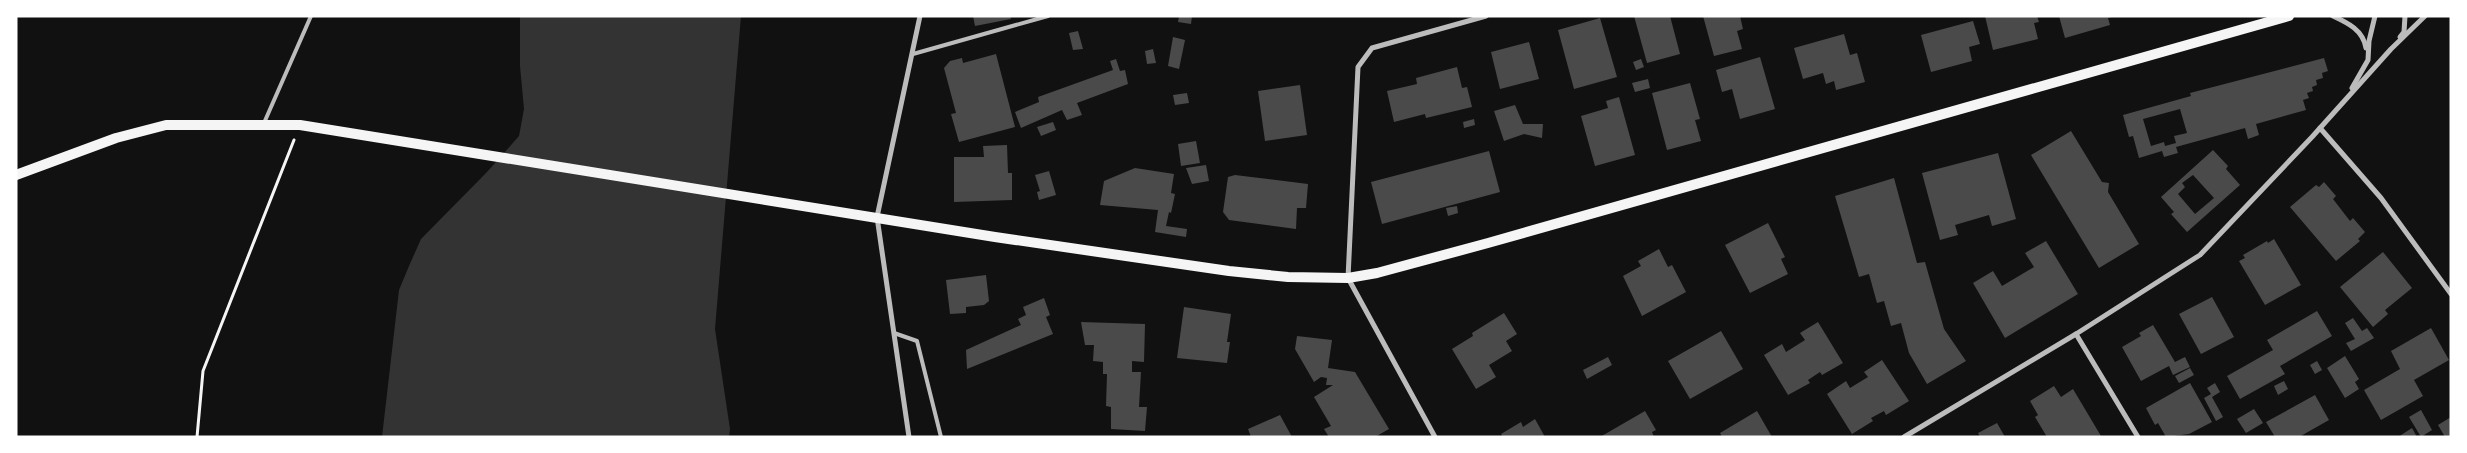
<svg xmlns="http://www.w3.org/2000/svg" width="2467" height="453" font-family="Lato,sans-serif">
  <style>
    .water { fill: #333 }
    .building { fill: #4a4a4a; fill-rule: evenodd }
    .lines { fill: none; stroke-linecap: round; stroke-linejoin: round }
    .path { stroke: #f5f5f5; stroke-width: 3 }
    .service { stroke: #bcbcbc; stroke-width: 4 }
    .minor { stroke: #bcbcbc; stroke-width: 5 }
    .secondary { stroke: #f5f5f5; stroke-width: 10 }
  </style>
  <rect width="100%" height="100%" fill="#111"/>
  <polygon class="water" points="520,16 741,16 715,329 730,429 729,437 382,437 399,290 409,266 421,239 487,172 519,136 524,109 520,66"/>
  <g class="building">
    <polygon points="973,16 1010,16 1011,19 975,26"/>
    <polygon points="1179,16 1192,16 1191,24 1178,22"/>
    <polygon points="1634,16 1670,16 1680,54 1647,63"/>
    <polygon points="1703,16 1740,16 1743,29 1737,31 1742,49 1714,56"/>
    <polygon points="1985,16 2037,16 2039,22 2034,23 2038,39 1993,50"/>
    <polygon points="2059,16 2112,16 2112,17 2108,18 2110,25 2065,38"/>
    <polygon points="1600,18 1617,77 1574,89 1558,30"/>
    <polygon points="1973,21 1980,44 1969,47 1972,61 1931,72 1921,35"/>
    <polygon points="1078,31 1083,49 1073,50 1069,33"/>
    <polygon points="1844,34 1850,55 1857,53 1865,82 1836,90 1834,81 1826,84 1823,73 1803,79 1794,48"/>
    <polygon points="1173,37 1185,40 1179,69 1168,66"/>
    <polygon points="1529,42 1539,79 1500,89 1491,52"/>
    <polygon points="1153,49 1156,63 1147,64 1145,51"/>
    <polygon points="996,54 1015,127 959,142 951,114 956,113 944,68 950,61 962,58 963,63"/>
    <polygon points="1760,57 1775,109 1740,119 1732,89 1722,92 1716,70"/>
    <path d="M2324 58 2328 71 2322 73 2323 78 2316 80 2317 85 2312 87 2313 91 2307 93 2309 98 2303 100 2306 110 2256 124 2259 135 2248 139 2245 128 2176 147 2178 153 2164 157 2162 151 2139 158 2133 136 2129 137 2123 115 2191 96 2190 93ZM2180 109 2187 133 2174 136 2176 143 2165 146 2164 142 2151 146 2143 119Z"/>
    <polygon points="1116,59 1120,71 1125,70 1128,84 1077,103 1082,115 1067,120 1062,110 1021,128 1015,112 1039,102 1038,97 1113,70 1110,61"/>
    <polygon points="1641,59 1644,67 1636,70 1633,62"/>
    <polygon points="1457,67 1462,88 1467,87 1472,107 1426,118 1425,114 1394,122 1387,91 1417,84 1416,78"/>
    <polygon points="1648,79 1650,88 1635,92 1632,83"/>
    <polygon points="1690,83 1700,119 1695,120 1701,141 1667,150 1652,93"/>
    <polygon points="1300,85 1307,135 1265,141 1258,91"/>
    <polygon points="1187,93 1189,103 1175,105 1173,95"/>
    <polygon points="1619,97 1635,155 1595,166 1581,116 1608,108 1606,101"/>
    <polygon points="1515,105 1523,124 1543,124 1542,138 1524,134 1504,141 1494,111"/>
    <polygon points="1474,119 1475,125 1464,128 1463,122"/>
    <polygon points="1053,122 1056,130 1041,136 1037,127"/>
    <polygon points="2071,131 2102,182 2109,183 2108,192 2139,244 2099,268 2031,155"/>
    <polygon points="1196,141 1200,163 1181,166 1178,144"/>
    <polygon points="1007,145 1008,173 1012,173 1012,200 954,202 954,157 984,157 983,146"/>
    <path d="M2213 150 2228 166 2226 169 2240 185 2187 232 2171 214 2174 212 2161 197ZM2193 175 2214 198 2195 214 2178 194 2185 187 2182 183Z"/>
    <polygon points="1489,151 1500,192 1382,224 1371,182"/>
    <polygon points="1998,153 2016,219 1992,226 1989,215 1955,225 1958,235 1940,240 1922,173"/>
    <polygon points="1206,165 1209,181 1192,184 1186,168"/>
    <polygon points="1135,168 1174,174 1171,193 1175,194 1171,213 1169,212 1166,226 1187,229 1186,237 1155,232 1158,210 1100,205 1104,181"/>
    <polygon points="1049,171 1056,195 1039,200 1037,192 1040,191 1035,175"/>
    <polygon points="1235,175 1308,184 1306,208 1297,208 1296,229 1229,220 1223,212 1228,177"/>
    <polygon points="1894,178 1917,263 1925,262 1944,329 1966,361 1927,384 1909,353 1901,323 1891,326 1884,301 1877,303 1869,274 1859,277 1835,196"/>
    <polygon points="2324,182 2336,196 2333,199 2350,221 2353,218 2365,232 2358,239 2360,241 2336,261 2290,207 2316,185 2319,187"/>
    <polygon points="1457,206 1458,213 1448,216 1446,208"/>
    <polygon points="1768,223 1785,257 1781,259 1788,274 1750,293 1725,245"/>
    <polygon points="2274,239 2301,285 2265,305 2239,261 2245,258 2243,255 2267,241 2268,243"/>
    <polygon points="2046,241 2078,294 2005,338 1973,283 1993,271 2002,286 2034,267 2025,253"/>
    <polygon points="1659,249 1668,267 1672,265 1686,292 1642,316 1623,276 1641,266 1638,261"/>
    <polygon points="2383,252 2412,288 2385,310 2388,314 2373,327 2340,287"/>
    <polygon points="986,275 989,301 984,305 966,307 966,313 950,314 946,280"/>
    <polygon points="2212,297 2234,337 2201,354 2179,314"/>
    <polygon points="1044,298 1050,315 1046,317 1053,334 967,369 966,350 1021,325 1018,319 1026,315 1023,307"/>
    <polygon points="1184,307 1231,314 1227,342 1230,342 1227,363 1177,358"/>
    <polygon points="2317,311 2332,336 2280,366 2285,374 2240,399 2227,376 2273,350 2267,340"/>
    <polygon points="1504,313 1517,334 1506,341 1512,351 1489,365 1496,377 1476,389 1452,349 1473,336 1472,333"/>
    <polygon points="2353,318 2362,331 2367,328 2374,338 2351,351 2346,343 2355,339 2345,323"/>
    <polygon points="1081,322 1145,324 1144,362 1132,361 1132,372 1141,372 1139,407 1147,407 1145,431 1111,429 1111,407 1106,406 1107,374 1103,374 1103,362 1093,361 1094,345 1085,345"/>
    <polygon points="1818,322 1843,363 1822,375 1820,372 1808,380 1810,383 1788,395 1764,355 1782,344 1786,352 1805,340 1800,333"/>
    <polygon points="2153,325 2175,362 2185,357 2190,367 2173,375 2169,366 2141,381 2122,347 2141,336 2139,333"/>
    <polygon points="2431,328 2449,360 2414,380 2423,396 2381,420 2364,390 2400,369 2391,351"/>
    <polygon points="1721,331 1743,369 1690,399 1668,361"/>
    <polygon points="1297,336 1332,340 1328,368 1355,372 1389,429 1375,437 1329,437 1324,429 1331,426 1314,397 1333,385 1326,385 1327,378 1321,377 1314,382 1295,349"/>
    <polygon points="2345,356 2359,379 2355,382 2359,389 2345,398 2327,368"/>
    <polygon points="1608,357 1612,365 1587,379 1583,370"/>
    <polygon points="1882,360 1909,401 1886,415 1884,411 1871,418 1873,421 1852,434 1827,394 1846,381 1850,388 1868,377 1864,372"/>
    <polygon points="2317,361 2322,370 2315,374 2310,365"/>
    <polygon points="2190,368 2194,375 2179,383 2175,376"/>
    <polygon points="2284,381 2288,389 2278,395 2274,386"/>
    <polygon points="2190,383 2212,422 2189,434 2166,437 2158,423 2155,425 2146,408"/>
    <polygon points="2215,383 2220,392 2212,397 2223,417 2216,421 2204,398 2211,394 2207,388"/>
    <polygon points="2054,386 2061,397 2073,389 2101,436 2047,437 2035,417 2038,415 2030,401"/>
    <polygon points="2315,395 2329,420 2299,437 2275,437 2266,422"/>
    <polygon points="2254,409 2263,423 2246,433 2237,419"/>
    <polygon points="2421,410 2432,430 2421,437 2409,417"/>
    <polygon points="1645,411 1656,430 1652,432 1654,437 1600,437"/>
    <polygon points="1757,411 1772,437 1722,437 1720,433"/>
    <polygon points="1280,415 1292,437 1251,437 1248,429"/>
    <polygon points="2451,417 2451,437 2445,437 2438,425"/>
    <polygon points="1535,419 1545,437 1503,437 1501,434 1521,422 1523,427"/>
    <polygon points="1997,423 2005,437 1980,437 1978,433"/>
    <polygon points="2412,428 2417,437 2398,437"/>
  </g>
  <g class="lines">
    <polyline class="path" points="197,437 203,371 294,140"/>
    <g class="service">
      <polyline points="913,54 1048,16"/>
      <polyline points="264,123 311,16"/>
      <polyline points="894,333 917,341 941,437"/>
    </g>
    <g class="minor">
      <path d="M2333 16C2348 23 2363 30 2366 48"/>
      <polyline points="2400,37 2404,32 2405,16"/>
      <polyline points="2352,88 2368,60 2369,41 2375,16"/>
      <polyline points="2320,128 2381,198 2451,294"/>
      <polyline points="2076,334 2138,437"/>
      <polyline points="909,437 877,217 920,16"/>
      <polyline points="1435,437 1348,278 1358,67 1372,48 1486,16"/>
      <polyline points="1904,437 2076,334 2200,255 2312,137 2391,49 2425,16"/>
    </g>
    <polyline class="secondary" points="16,175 116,138 166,125 300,125 995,237 1229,271 1288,277 1348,278 1377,273 1488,243 2289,16"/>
  </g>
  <rect width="2467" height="453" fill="none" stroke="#ffffff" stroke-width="35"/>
</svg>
